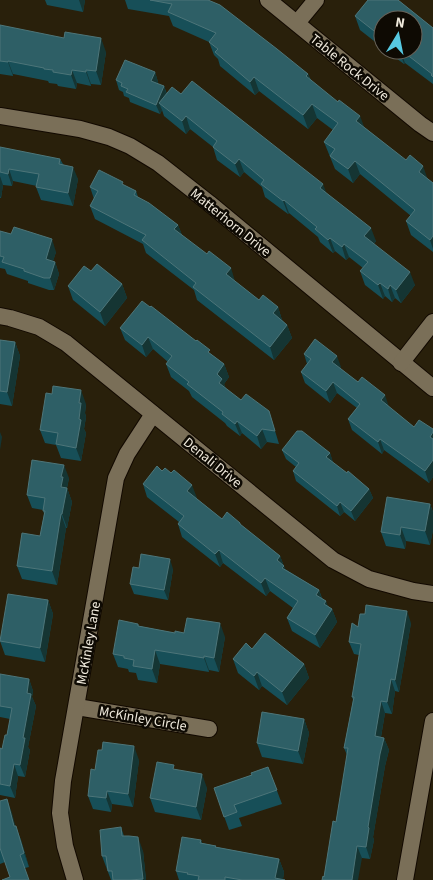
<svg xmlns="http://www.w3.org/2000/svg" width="433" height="880" font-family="'Source Sans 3',sans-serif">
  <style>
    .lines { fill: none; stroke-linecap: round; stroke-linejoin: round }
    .minor-casing { stroke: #120900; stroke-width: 18 }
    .minor { stroke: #7a6f58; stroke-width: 16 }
    .wall { fill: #174f58 }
    .shaded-wall { fill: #153533 }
    .building { fill: #2e5f66; stroke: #4d7579 }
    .labels { text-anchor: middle; stroke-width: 5; stroke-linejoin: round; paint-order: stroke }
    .street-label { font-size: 14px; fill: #efe9dc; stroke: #0e0a03 }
  </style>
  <rect width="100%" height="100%" fill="#29200b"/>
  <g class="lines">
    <defs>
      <g id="minor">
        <polyline points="268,0 420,124 433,133"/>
        <polyline points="297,23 316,0"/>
        <polyline points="0,116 80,129 109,137 130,146 158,163 209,203 433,388"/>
        <polyline points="0,316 10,318 39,327 66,343 333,560 369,579 413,591 433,594"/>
        <polyline points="401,363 433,322"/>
        <polyline points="77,707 209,729"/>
        <polyline points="75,880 65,846 60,813 63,781 116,478 127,454 153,414"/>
        <polyline points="405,880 433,721"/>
      </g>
    </defs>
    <use href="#minor" class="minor-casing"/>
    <use href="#minor" class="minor"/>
  </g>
  <g class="wall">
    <polygon points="45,0 85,0 83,12 47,5"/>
    <polygon points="125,0 208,0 308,74 311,80 364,127 433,183 433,252 411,235 406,221 411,216 360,174 353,183 335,169 324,142 333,130 317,118 308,129 259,91 255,95 220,66 218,59 214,55 209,42 173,26 169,16 128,9"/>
    <polygon points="368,0 398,0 433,28 433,84 405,63 404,64 385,50 413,50 413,20 383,20 383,48 360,30 355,16"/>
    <polygon points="0,25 106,52 101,85 91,84 91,86 77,83 76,89 58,86 57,84 49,83 48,81 13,74 13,76 0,74"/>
    <polygon points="155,72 158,82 157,84 164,86 167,94 181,94 326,193 376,241 374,244 415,285 401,303 395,298 392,302 385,296 383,299 365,285 360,271 363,268 349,257 346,260 335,251 333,253 320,242 318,237 289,213 288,214 265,197 262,187 244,172 240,177 217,160 213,147 190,129 186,134 164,116 162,110 160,114 130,102 129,98 124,96 123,92 119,90 116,80"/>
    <polygon points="0,147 60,159 63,164 78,179 73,206 41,200 36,187 37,186 13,181 12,186 3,185 1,198 0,198"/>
    <polygon points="123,185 136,191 138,197 178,225 182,235 235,281 259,300 278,307 282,320 287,325 292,338 274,360 197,300 194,290 146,253 143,244 95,219 90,206 94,199 90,187"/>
    <polygon points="0,231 56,252 53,261 55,262 59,274 54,290 49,290 28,283 28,281 7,274 5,269 0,268"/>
    <polygon points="91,271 122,284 127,298 105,326 73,300 68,286"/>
    <polygon points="120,328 211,354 224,364 229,377 224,384 226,389 241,400 269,411 279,444 267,442 261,449 242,433 240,436 227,426 225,423 192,397 189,391 171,377 166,364 168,362 153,349 146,357 125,340"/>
    <polygon points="0,340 15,342 20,356 12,406 0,404"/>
    <polygon points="304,354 341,367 340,368 414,427 433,429 433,477 429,483 384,450 382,454 352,430 348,419 357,408 337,393 330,403 305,383 301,372 307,364"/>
    <polygon points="86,404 85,413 86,417 84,429 86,433 81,461 61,458 56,445 45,443 40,430"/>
    <polygon points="282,450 330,453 333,463 369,489 373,498 355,521 344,512 340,516 296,481 293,471 296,467 286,459"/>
    <polygon points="69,478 67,488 72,502 67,528 66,528 57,585 22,579 17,566 40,536 44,514 43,510 32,508 27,495"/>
    <polygon points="143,484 197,498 196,498 222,519 241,525 280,556 285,569 319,590 322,598 328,606 332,609 337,622 320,648 292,631 287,618 293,608 270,591 266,596 223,563 220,567 182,537 178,524 179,522 147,497"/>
    <polygon points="430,504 433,512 433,530 430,545 406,541 405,549 386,546 381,532"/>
    <polygon points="139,568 173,569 168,600 134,594 130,584"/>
    <polygon points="48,600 53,614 45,662 5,655 0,641"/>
    <polygon points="411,623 399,692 395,691 392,714 385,713 381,737 384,738 389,750 385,766 373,837 374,840 370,859 362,858 324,877 336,822 347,755 344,748 353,700 352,697 359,655 354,654 349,642 358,627"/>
    <polygon points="138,624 139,626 175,633 225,637 219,672 209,670 209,672 160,664 157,683 138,680 136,673 129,672 128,669 118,667 113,654"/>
    <polygon points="252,649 304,664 309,678 287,705 262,686 259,690 238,673 233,659"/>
    <polygon points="0,677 29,679 33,691 32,697 36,706 28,747 30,750 25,777 18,776 15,798 0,795 0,748 2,749 7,735 10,719 0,717"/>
    <polygon points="304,719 309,733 303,764 262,757 257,743"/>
    <polygon points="139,760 133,807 112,804 111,812 93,809 88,796 95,770"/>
    <polygon points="268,767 282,804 239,818 242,826 229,830 214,788 252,775"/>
    <polygon points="175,769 207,788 201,820 155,812 150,798"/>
    <polygon points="7,799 15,826 21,840 29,867 25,868 10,877 5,862 0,864 0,801"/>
    <polygon points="121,827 124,836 143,851 146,880 111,880 102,856"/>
    <polygon points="201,840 202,843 216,846 216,847 279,859 284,872 283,879 285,880 179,880 176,871"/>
  </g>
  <g class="shaded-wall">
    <polygon points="79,0 85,0 83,12"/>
    <polygon points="101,38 106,52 101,85 96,71"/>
    <polygon points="399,50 400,50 405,63 404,64"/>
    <polygon points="8,61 13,74 13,76 8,62"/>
    <polygon points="72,70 77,83 76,89 71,75"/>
    <polygon points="86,70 91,84 91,86 86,72"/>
    <polygon points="155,72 158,82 154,91 151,81"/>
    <polygon points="308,74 313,87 306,76"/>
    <polygon points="254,77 259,91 255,95 250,82"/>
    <polygon points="164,86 167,96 159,103 162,110 160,114 156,105"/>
    <polygon points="312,104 317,118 308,129 303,115"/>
    <polygon points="186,116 190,129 186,134 182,121"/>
    <polygon points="360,116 365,129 356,121"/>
    <polygon points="239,159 244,172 240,177 235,164"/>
    <polygon points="355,161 360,174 353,183 348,169"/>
    <polygon points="423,166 428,180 419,172"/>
    <polygon points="73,167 78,179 73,206 68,193"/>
    <polygon points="9,169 13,181 12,186 8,174"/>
    <polygon points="0,176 3,185 1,198 0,196"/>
    <polygon points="323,184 328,197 320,188"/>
    <polygon points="284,200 289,213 288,214 283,201"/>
    <polygon points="178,225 183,238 174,229"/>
    <polygon points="371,228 376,241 369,250 364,236"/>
    <polygon points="433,236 433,249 430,240"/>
    <polygon points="330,238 335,251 333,253 328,240"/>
    <polygon points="52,239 56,252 50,271 46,259"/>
    <polygon points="344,244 349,257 346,260 342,247"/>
    <polygon points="55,262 59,274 54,290 50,278"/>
    <polygon points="231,268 235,281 226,274"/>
    <polygon points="410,272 415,285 401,303 396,290"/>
    <polygon points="380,283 385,296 383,299 378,285"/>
    <polygon points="122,284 127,298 105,326 100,312"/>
    <polygon points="390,285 395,298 392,302 388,289"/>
    <polygon points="278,307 282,320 277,326 273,313"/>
    <polygon points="287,325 292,338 274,360 270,347"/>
    <polygon points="148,337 153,349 146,357 142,345"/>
    <polygon points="15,342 20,356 12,406 7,392"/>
    <polygon points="337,356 341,367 336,373 332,362"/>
    <polygon points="224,364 229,377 224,384 227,391 219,383 217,374"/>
    <polygon points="333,382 337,393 330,403 326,391"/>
    <polygon points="81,390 86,404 85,413 86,417 84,429 86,433 81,461 76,448 79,419 79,403"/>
    <polygon points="385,395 389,407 381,400"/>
    <polygon points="237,421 242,433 240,436 235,424"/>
    <polygon points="262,429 267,442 261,449 257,436"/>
    <polygon points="0,432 2,437 0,450"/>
    <polygon points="433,432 433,446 430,437"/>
    <polygon points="380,439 384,450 382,454 378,442"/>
    <polygon points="330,453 333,462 330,467 326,457"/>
    <polygon points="433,460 433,477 429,483 425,471"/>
    <polygon points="64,465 69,478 67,488 72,502 67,528 62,514 61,487 61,477"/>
    <polygon points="192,485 197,498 192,504 187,491"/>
    <polygon points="369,489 373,498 355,521 351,511"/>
    <polygon points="340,502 344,512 340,516 337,506"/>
    <polygon points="430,504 433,512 433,530 430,545 425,531"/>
    <polygon points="61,514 66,528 57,585 52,571"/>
    <polygon points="401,527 406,541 405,549 400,535"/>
    <polygon points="219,550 223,563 220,567 215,554"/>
    <polygon points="280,556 289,579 277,560"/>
    <polygon points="170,559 173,569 168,600 164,590"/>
    <polygon points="265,578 270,591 266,596 261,583"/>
    <polygon points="319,590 323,603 316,595"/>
    <polygon points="48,600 53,614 45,662 40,648"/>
    <polygon points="326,601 330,612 332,609 337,622 320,648 315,635 324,604"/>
    <polygon points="407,611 411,623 399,692 395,680"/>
    <polygon points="220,623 225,637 219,672 214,658"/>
    <polygon points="155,650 160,664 157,683 152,669"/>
    <polygon points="204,656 209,670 209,672 204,658"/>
    <polygon points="304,664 309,678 287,705 282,692"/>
    <polygon points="257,672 262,686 259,690 254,676"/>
    <polygon points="29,679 33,691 32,697 36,706 28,747 30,750 25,777 20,765 23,738 27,693"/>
    <polygon points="391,679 395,691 392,714 387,702"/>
    <polygon points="381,701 385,713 379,748 375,736"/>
    <polygon points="304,719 309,733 303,764 298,751"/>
    <polygon points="384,738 389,750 385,766 373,837 374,840 370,859 366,847 368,827 380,754"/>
    <polygon points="134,746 139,760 133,807 128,794"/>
    <polygon points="14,764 18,776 15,798 10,786"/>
    <polygon points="202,774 207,788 201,820 196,807"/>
    <polygon points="107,791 112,804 111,812 106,798"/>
    <polygon points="7,799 12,813 19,840 14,826"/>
    <polygon points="16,826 21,840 29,867 24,853"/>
    <polygon points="138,837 143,851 146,880 143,880 143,879"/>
    <polygon points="357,846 362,858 358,880 352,880"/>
    <polygon points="279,859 284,872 283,880 275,878"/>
  </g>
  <g class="building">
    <polygon points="150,0 208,0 220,5 277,49 308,74 306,76 338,102 339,100 360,116 356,121 406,160 410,155 423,166 419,172 433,183 433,236 430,240 406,221 415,210 355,161 348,169 330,156 335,149 324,142 338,123 312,104 303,115 254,77 250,82 215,52 218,49 209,42 216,33 168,12 172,4"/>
    <polygon points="368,0 398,0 433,28 433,77 431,75 432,74 401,50 413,50 413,20 383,20 383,38 355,16"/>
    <polygon points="0,25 64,38 65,32 101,38 96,71 86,70 86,72 72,70 71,75 53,72 53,70 44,69 44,68 8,61 8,62 0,61"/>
    <polygon points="125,60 155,72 151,81 164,86 156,105 126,92 128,89 121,86 122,83 116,80"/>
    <polygon points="192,81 323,184 320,188 371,228 364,236 410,272 396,290 390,285 388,289 380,283 378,285 360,271 368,262 344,244 342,247 330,238 328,240 315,229 317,227 284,200 283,201 261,184 264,180 239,159 235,164 213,147 217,141 186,116 182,121 159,103 172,87 181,94"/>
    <polygon points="0,147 60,159 59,164 73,167 68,193 36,187 39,174 9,169 8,174 0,172"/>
    <polygon points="99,170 123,182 122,184 136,191 134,195 149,203 178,225 174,229 207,254 209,251 231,268 226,274 259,300 263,295 278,307 273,313 287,325 270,347 193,287 196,283 142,240 146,235 90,206 98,191 90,187"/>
    <polygon points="14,227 52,239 46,259 55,262 50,278 44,278 24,271 24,269 2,262 4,257 0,256 0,231 11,234"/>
    <polygon points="97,264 122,284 100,312 68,286 84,266 91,271"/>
    <polygon points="142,301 150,307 151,306 196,341 197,340 210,350 208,352 224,364 217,374 222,379 219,383 241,400 246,394 269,411 275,431 262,429 257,436 237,421 235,424 222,414 223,412 187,384 189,382 166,364 172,356 148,337 142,345 120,328"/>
    <polygon points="315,339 337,356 332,362 358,382 362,377 385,395 381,400 414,427 419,420 433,429 433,432 430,437 433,439 433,460 425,471 380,439 378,442 348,419 360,404 333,382 326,391 301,372 311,359 304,354"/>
    <polygon points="0,340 15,342 7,392 0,391"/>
    <polygon points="53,386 81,390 79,403 81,403 79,419 81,420 76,448 56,444 58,433 40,430 46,393 52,394"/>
    <polygon points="297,431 302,431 330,453 326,457 347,473 348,471 369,489 351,511 340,502 337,506 293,471 299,463 282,450"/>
    <polygon points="32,460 64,465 61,477 63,477 61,487 67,488 62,514 61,514 52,571 17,566 22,533 40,536 45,511 43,511 45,498 27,495"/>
    <polygon points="157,466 162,471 165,468 171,473 174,470 192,485 187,491 222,519 227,512 240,523 240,524 280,556 277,560 284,566 282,568 319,590 316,595 326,601 324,604 332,609 315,635 287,618 298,601 265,578 261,583 219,550 215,554 178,524 184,516 143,484"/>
    <polygon points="387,497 430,504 425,531 401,527 400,535 381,532"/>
    <polygon points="141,554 170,559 164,590 130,584 133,567 139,568"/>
    <polygon points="8,594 48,600 40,648 0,641"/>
    <polygon points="366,605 407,611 395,680 391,679 387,702 381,701 375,736 384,738 380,754 368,827 369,828 366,847 357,846 352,880 322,880 323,876 324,877 333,821 336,822 348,748 344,748 354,697 352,697 361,644 349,642 352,623 358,627 360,614 365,614"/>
    <polygon points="187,618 220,623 214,658 204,656 204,658 155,650 152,669 133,666 134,660 124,658 124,656 113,654 119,620 138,624 138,626 175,633 175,631 184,633"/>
    <polygon points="265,633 304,664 282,692 257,672 254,676 233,659 246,643 252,649"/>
    <polygon points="0,674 29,679 27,693 31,694 23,738 25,738 20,765 14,764 10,786 0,784 0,748 2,749 5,735 7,735 12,708 0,706"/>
    <polygon points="262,712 304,719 298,751 257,743"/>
    <polygon points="103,742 134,746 128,794 107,791 106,798 88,796 91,769 95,770 98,750 102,750"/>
    <polygon points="157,762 174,765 173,769 202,774 196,807 150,798"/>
    <polygon points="268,767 277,790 234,805 237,812 224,817 214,788 252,775 251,773"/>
    <polygon points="7,799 14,826 16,826 24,853 20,855 29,880 2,880 10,877 0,848 0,801"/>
    <polygon points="121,827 122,836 129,836 138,837 143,879 130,880 113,880 112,871 108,871 106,856 102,856 100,830"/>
    <polygon points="182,837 201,840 200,843 216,846 215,847 279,859 275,878 285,880 242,880 225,877 225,880 198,880 199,876 187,874 188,873 176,871"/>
  </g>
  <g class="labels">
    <g class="street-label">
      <text transform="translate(350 67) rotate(39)" y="5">Table Rock Drive</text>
      <text transform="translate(231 222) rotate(39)" y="5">Matterhorn Drive</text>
      <text transform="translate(213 462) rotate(39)" y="5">Denali Drive</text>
      <text transform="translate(88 643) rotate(-80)" y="5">McKinley Lane</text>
      <text transform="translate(143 718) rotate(10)" y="5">McKinley Circle</text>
    </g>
  </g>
  <g transform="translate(398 35) rotate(10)"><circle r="24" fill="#0e0a03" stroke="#68635a"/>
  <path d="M0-4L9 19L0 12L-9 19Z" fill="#57c9e2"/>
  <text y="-8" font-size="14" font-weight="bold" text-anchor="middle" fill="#efe9dc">N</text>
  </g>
</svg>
